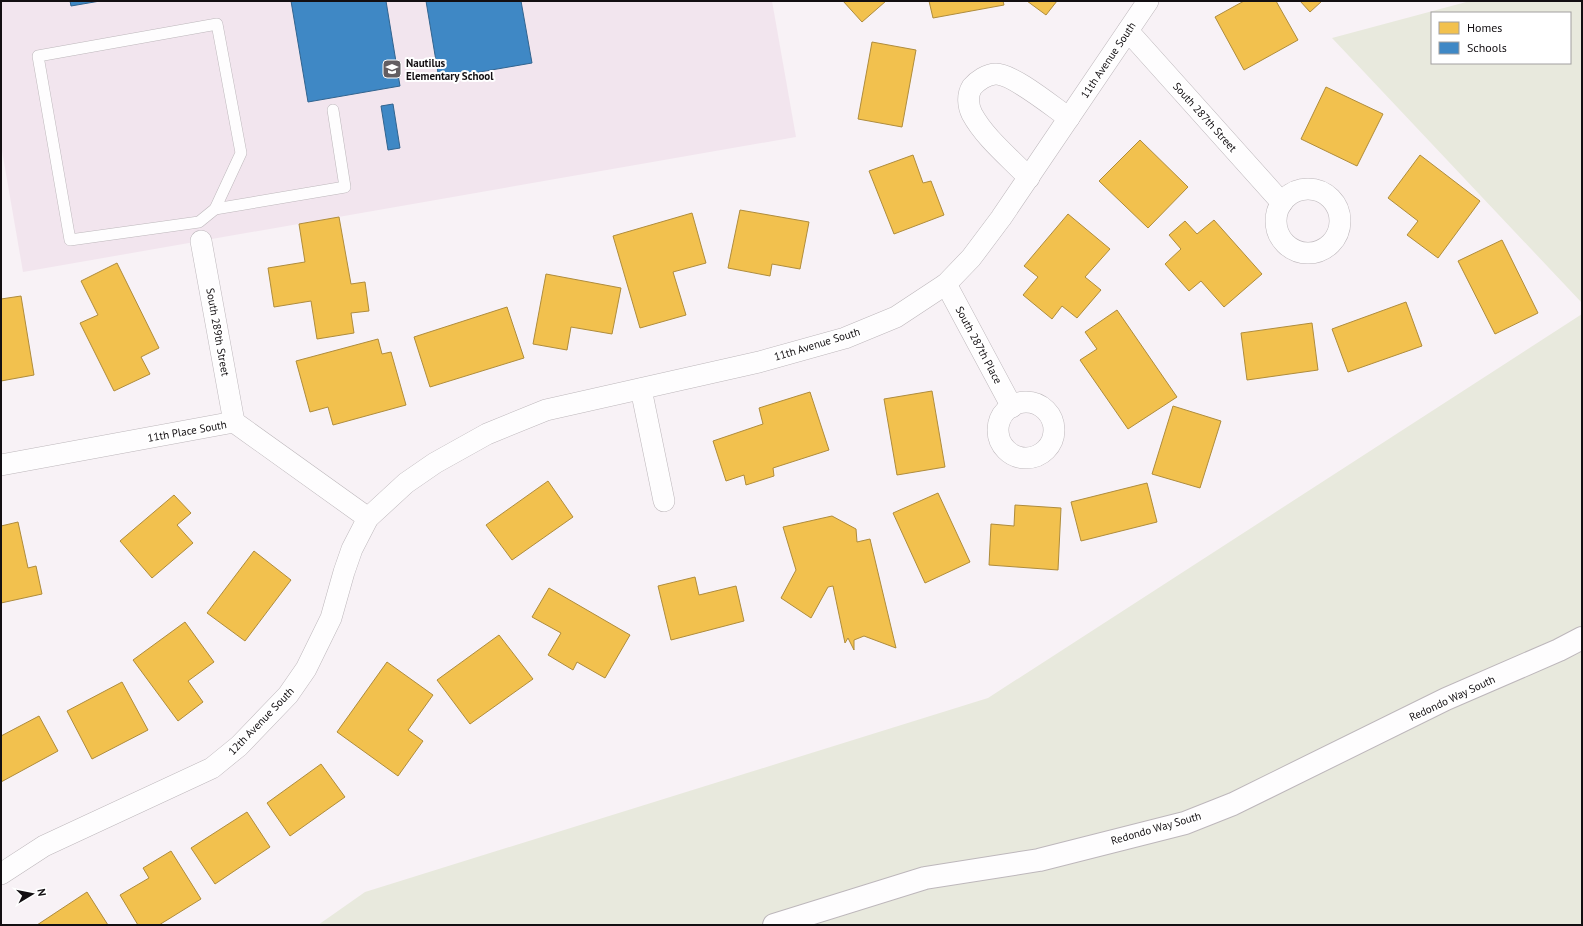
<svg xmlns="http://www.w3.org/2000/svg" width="1583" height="926" font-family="'PT Sans',sans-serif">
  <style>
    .built { fill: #f2e5ee }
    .green { fill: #e8e9dd; fill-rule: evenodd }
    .homes { fill: #f2c14e; stroke: #af8c3c }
    .schools { fill: #3f88c5; stroke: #32648f }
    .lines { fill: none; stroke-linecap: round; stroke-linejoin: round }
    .service-casing { stroke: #bdb7bb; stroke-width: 12 }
    .minor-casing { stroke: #bdb7bb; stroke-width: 22 }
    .tertiary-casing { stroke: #bdb7bb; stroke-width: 24 }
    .service { stroke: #fefdfe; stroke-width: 11 }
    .minor { stroke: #fefdfe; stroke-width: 21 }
    .tertiary { stroke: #fefdfe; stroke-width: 22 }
    .labels { text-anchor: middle; stroke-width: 4; stroke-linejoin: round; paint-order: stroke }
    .street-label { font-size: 11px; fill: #130f12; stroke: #fff }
    .poi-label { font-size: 11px; font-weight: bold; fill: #130f12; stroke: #fff; text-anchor: start }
  </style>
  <rect width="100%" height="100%" fill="#f8f2f6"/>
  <polygon class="built" points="1,1 772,1 796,137 23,272 1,145"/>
  <g class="green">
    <path d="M1470 1H1582V303L1332 38ZM1432 13H1570V63H1432Z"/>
    <polygon points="1582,314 1582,925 318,925 365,892 988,698"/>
  </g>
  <g class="homes">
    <polygon points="843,1 886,1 862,22"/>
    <polygon points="929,1 1003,1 1004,5 933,18"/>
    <polygon points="1027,1 1057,1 1046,15"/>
    <polygon points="1244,1 1276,1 1298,40 1244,70 1215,17"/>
    <polygon points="1300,1 1322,1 1310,12"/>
    <polygon points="872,42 916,50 902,127 858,119"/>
    <polygon points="1326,87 1383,114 1357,166 1301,139"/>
    <polygon points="1140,140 1188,187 1148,228 1099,181"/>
    <polygon points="913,155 923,183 931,181 944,215 894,234 869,171"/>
    <polygon points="1420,155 1480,201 1438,258 1407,235 1418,221 1388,198"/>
    <polygon points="740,210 809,222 800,269 772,264 770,276 728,268"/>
    <polygon points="692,213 706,263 673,272 686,315 640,328 613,236"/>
    <polygon points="1068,214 1110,249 1085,277 1101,290 1077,318 1062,306 1052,319 1023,295 1038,277 1024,266"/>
    <polygon points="339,217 351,284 365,282 369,311 351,313 354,333 317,339 311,301 274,307 268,268 305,262 299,224"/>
    <polygon points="1214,220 1262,274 1224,307 1201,281 1189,291 1165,264 1181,249 1169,235 1185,221 1197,234"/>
    <polygon points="1502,240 1538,313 1495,334 1458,261"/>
    <polygon points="117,263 159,348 141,357 150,374 114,391 80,323 98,315 81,281"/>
    <polygon points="546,274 621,288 612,334 571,327 567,350 533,344"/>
    <polygon points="21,296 34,375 1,381 1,299"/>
    <polygon points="1406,302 1422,346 1348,372 1332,329"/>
    <polygon points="507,307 524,358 430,387 414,337"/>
    <polygon points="1117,310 1177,397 1128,429 1080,360 1097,349 1085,332"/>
    <polygon points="1312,323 1318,370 1247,380 1241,333"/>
    <polygon points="378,339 382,354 391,352 406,405 333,425 328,407 310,412 296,361"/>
    <polygon points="932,391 945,467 897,475 884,399"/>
    <polygon points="810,392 829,450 773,468 774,476 746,485 744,475 726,481 713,441 763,424 759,408"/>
    <polygon points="1173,406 1221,421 1200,488 1152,474"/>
    <polygon points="548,481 573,517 512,560 486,525"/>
    <polygon points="1147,483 1157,522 1081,541 1071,502"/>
    <polygon points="938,493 970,562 925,583 893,513"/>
    <polygon points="174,495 191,513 177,525 193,543 152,578 120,541"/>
    <polygon points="1015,505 1061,508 1058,570 989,565 991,524 1014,526"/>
    <polygon points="832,516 856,529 857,542 870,539 896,648 864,636 854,640 854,650 848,638 845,643 833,586 828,587 811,618 781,598 796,570 783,527"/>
    <polygon points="18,522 28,568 36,566 42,594 1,603 1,526"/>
    <polygon points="254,551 291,580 245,641 207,613"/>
    <polygon points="695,577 699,595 736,586 744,621 671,640 658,586"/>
    <polygon points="549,588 630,635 605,678 577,662 573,670 548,655 561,633 532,617"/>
    <polygon points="185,622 214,662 188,681 203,702 178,721 133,660"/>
    <polygon points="499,635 533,679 470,724 437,680"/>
    <polygon points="387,662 433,695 408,730 423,741 398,776 337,732"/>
    <polygon points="122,682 148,730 92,759 67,711"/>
    <polygon points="39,716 58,751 1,782 1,736"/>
    <polygon points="321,764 345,797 290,836 267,803"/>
    <polygon points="247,812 270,847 215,884 191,848"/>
    <polygon points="171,851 201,899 159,925 138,925 120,895 149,878 143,868"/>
    <polygon points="87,892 108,925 37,925"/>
  </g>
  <g class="schools">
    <polygon points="70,1 100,1 71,6"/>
    <polygon points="291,1 386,1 400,86 308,102"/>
    <polygon points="426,1 521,1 532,63 439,79"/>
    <polygon points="393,104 400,148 388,150 381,106"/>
  </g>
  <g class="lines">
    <defs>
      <g id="service">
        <polygon points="217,24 241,153 215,209 199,222 70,240 38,56"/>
        <polyline points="215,209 345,187 333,110"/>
      </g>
      <g id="minor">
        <polyline points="1128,31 1282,203"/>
        <path d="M1029 178C1010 158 985 138 972 114 968 106 967 95 972 87 977 81 987 74 996 74 1013 74 1053 107 1069 118"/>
        <circle cx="1308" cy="221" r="32"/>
        <polyline points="201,241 234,422"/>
        <polyline points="946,284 1012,407"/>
        <polyline points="641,389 664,501"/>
        <circle cx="1026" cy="430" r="28"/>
        <polyline points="1,465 234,422 368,518"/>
        <polyline points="1,874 44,846 212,768 239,746 288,695 306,669 331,618 344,572 352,549 368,518 406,483 435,463 487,434 546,410 759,362 845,338 896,317 946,284 971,258 1001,218 1148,1"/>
      </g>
      <polyline id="tertiary" points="774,925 925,878 1039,860 1185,823 1233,804 1446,699 1559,650 1582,638"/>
    </defs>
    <use href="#service" class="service-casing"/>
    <use href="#minor" class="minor-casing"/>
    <use href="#tertiary" class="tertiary-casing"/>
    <use href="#service" class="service"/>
    <use href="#minor" class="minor"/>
    <use href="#tertiary" class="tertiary"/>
  </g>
  <defs>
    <symbol id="school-square" viewBox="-11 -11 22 22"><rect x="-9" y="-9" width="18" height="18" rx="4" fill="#635e62" stroke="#fff"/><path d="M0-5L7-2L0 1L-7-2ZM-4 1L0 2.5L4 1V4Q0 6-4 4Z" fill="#fff"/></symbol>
  </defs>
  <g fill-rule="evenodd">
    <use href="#school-square" x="381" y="58" width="22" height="22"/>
  </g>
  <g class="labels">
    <g class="street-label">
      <text transform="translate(1108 60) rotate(-56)" y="4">11th Avenue South</text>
      <text transform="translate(1205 117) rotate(48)" y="4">South 287th Street</text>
      <text transform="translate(218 332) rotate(80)" y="4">South 289th Street</text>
      <text transform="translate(817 344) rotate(-17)" y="4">11th Avenue South</text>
      <text transform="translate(979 345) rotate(62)" y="4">South 287th Place</text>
      <text transform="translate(187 431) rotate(-10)" y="4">11th Place South</text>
      <text transform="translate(1452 698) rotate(-25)" y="4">Redondo Way South</text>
      <text transform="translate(261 721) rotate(-46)" y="4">12th Avenue South</text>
      <text transform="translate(1156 828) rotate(-16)" y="4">Redondo Way South</text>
    </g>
    <g class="poi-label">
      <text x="406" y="67">Nautilus<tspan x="406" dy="13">Elementary School</tspan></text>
    </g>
  </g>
  <rect width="1583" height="926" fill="none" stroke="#130f12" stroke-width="4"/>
  <rect x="1431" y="12" width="140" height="52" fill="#ffffff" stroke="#a19fa0"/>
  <rect x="1439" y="22" width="20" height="12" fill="#f2c14e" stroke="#a19fa0"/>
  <text x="1467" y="32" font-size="12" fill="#130f12">Homes</text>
  <rect x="1439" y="42" width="20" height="12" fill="#3f88c5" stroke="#a19fa0"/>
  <text x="1467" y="52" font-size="12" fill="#130f12">Schools</text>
  <g transform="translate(32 894) rotate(80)" stroke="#ffffff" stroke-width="3" paint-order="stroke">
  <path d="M0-3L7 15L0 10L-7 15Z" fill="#130f12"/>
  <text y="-6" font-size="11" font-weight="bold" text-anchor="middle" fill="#130f12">N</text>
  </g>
</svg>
